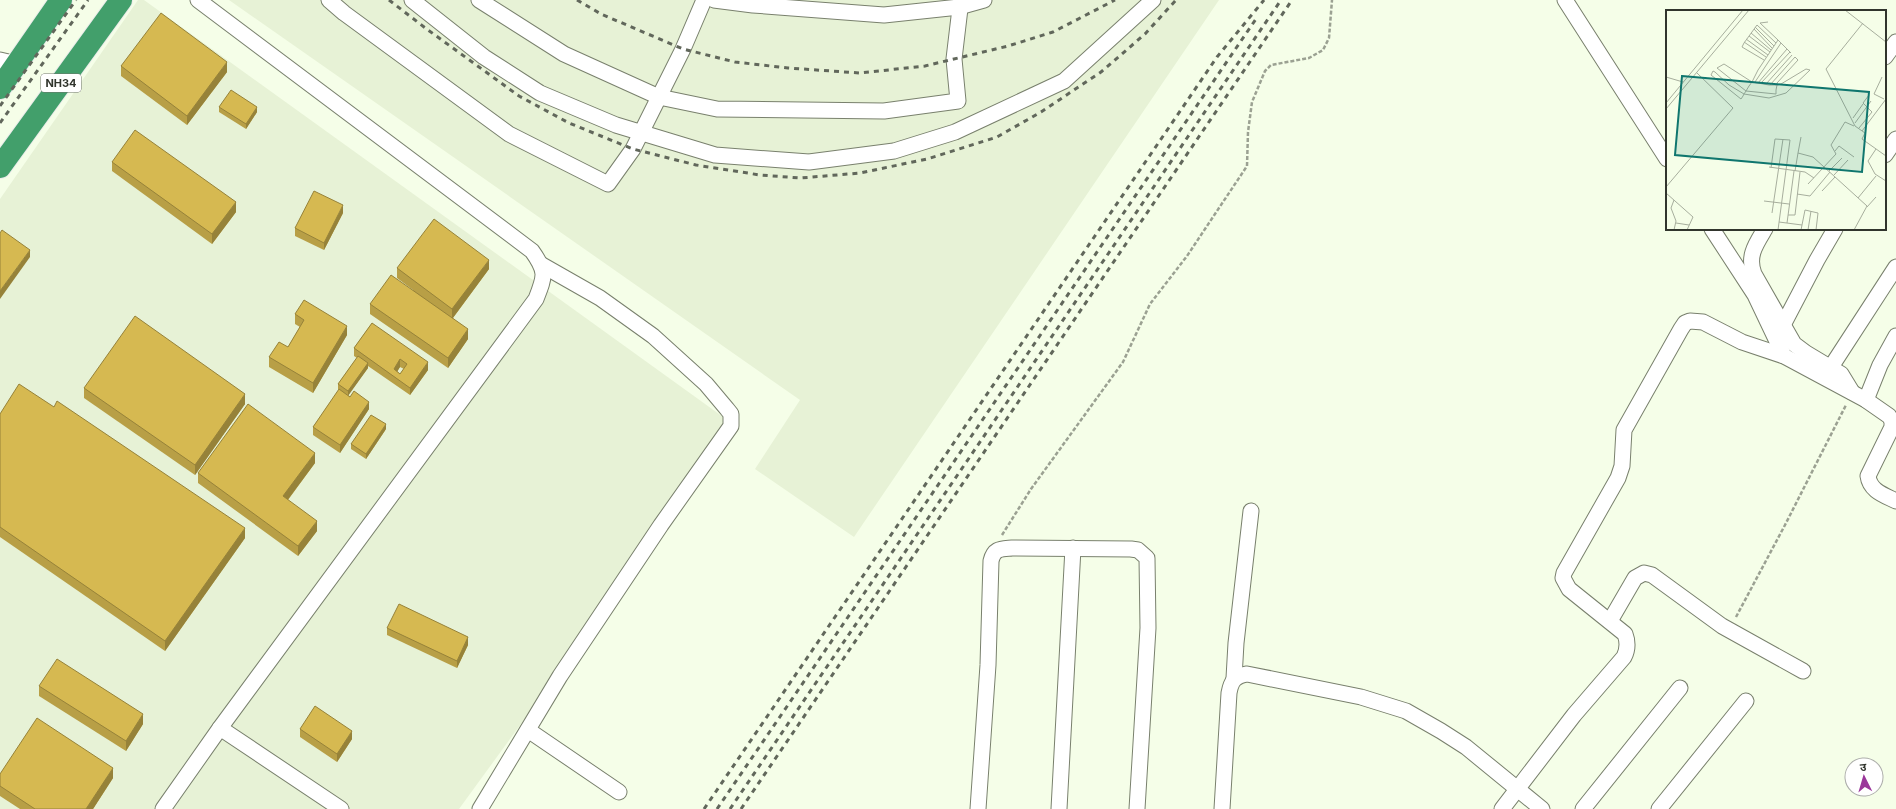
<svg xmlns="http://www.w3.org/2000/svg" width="1896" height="809" font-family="Inter,'Noto Sans Devanagari',sans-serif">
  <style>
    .built { fill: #e7f2d6 }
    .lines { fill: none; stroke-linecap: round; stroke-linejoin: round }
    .minor-casing { stroke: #79806d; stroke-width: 17 }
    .highway-casing { stroke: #eaebea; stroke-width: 24 }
    .path { stroke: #9ba192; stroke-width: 2.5; stroke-dasharray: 4 2; stroke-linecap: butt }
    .minor { stroke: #fff; stroke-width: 15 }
    .highway { stroke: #429f6b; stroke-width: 22 }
    .rail { stroke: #61675b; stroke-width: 3; stroke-dasharray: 5 5; stroke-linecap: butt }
    .wall { fill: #b89f46; fill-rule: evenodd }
    .shaded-wall { fill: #968239 }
    .building { fill: #d6b951; stroke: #968239; fill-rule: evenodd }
    .labels { text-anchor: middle; stroke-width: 3.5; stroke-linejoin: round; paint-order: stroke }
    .shield { fill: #fff; stroke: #6f726c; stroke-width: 1 }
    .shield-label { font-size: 11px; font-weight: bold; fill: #31352d }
    .inset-road { fill: none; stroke: #a7ae9d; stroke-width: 1 }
    .view { fill: #0f766e; fill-opacity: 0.15; stroke: #0f766e; stroke-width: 2 }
    .inset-edge { fill: none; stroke: #31352d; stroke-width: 2 }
  </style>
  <rect width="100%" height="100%" fill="#f5fee8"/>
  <g class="built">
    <polygon points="138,0 144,0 737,427 459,809 0,809 0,199"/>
    <polygon points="229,0 1219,0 854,537 755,469 800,400"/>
  </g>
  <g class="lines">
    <defs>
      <g id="minor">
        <polyline points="329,0 344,13 509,134 608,184 633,149 683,49 704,0"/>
        <polyline points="412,0 484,57 540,93 616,125 715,155 809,162 894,151 955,132 1064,81 1153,0"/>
        <polyline points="479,0 564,54 659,97 717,109 884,111 958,101 954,59 961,0"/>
        <polyline points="714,0 753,5 884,15 959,7 984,0"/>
        <polyline points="1565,0 1667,159"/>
        <polyline points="1885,57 1896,42"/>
        <polyline points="0,60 17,64"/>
        <polyline points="1885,155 1896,139"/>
        <path d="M1712 229 1755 295 1784 356 1866 400 1889 416 1892 421V427L1868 476C1870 491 1884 495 1896 501"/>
        <path d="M1765 229C1756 244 1747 256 1754 274L1794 344 1806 353 1841 374 1852 392"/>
        <polyline points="1783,325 1817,260 1835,229"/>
        <polyline points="1831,367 1896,267"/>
        <polyline points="1866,400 1880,365 1896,336"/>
        <polyline points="1610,621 1635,578 1644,573 1652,575 1722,626 1803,671"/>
        <polyline points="1234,678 1236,643 1251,511"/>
        <polyline points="220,728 341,809"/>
        <polyline points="528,730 619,792"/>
        <path d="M163 809 220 728 536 299C545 276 547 272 532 251L198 0"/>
        <polyline points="480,809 560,676 661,525 731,426 731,414 727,409 706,384 653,336 600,298 542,265"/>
        <path d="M978 809 988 665 991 561C994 548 1001 549 1012 548L1131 549 1138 550 1147 558 1148 628 1137 809"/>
        <polyline points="1059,809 1073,548"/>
        <path d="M1222 809 1229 693C1231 682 1234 676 1247 674L1361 697 1406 711 1441 731 1466 747 1542 809"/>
        <path d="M1502 809 1574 715 1624 657C1628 649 1628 642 1625 634L1569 589 1563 578 1564 573 1618 478 1622 466 1624 430 1681 329 1685 323 1690 321 1703 322 1742 342 1784 356"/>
        <polyline points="1583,809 1680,688"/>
        <polyline points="1659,809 1746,701"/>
      </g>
      <g id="highway">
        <polyline points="0,88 61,0"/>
        <polyline points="0,167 121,0"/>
      </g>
    </defs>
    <use href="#minor" class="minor-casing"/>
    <use href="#highway" class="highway-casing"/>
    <g class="path">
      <polyline points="1002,535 1031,489 1123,362 1150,304 1187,256 1247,166 1248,132 1252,102 1265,71 1271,65 1309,58 1323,50 1329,38 1332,0"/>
      <polyline points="1736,617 1785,525 1846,405"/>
    </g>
    <use href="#minor" class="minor"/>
    <use href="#highway" class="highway"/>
    <g class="rail">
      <polyline points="389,0 428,30 519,96 569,123 633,149 696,165 760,175 801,178 860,173 927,159 997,137 1041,112 1101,72 1145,34 1176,0"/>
      <polyline points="577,0 601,14 683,49 735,62 788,68 860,73 925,66 1008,46 1053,32 1115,0"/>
      <polyline points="0,106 76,0"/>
      <polyline points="0,123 88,0"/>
      <polyline points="704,809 1217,57 1264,0"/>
      <polyline points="717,809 1258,16"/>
      <polyline points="730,809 1281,0"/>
      <polyline points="741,809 1292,0"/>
    </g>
  </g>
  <g class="wall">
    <polygon points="121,66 227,72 187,125 121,76"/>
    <polygon points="219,107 257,112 246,129 219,112"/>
    <polygon points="112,162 236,212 212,244 112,171"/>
    <polygon points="343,213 324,250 295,236 295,228"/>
    <polygon points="397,268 489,269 453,318 468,339 448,368 370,314 370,304 413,290 397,278"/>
    <polygon points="295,314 347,335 313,393 269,367 269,357 288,347 300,327 295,324"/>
    <path d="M372 323 428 370 410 395 368 366V368L348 395 369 409 340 453 313 435V427L339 390 338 389V384L357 358 354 356V348ZM400 367 404 369 400 374 397 371Z"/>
    <polygon points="84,388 245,404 195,475 84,398"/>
    <polygon points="0,414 245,538 165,651 0,537"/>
    <polygon points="386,429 366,459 351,449 351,444"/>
    <polygon points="315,463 288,500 317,531 298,556 198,483 198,473"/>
    <polygon points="387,628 468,645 457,668 387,635"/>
    <polygon points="39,686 143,724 126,751 39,696"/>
    <polygon points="300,729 352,739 337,762 300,737"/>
    <polygon points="0,774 113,778 93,809 20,809 0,796"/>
  </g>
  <g class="shaded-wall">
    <polygon points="227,62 227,72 187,125 187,116"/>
    <polygon points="257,107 257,112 246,129 246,124"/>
    <polygon points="236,202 236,212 212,244 212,234"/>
    <polygon points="343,205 343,213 324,250 324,243"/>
    <polygon points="30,250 30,257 0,299 0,291"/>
    <polygon points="489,260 489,269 452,319 452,309"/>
    <polygon points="347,326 347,335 313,393 313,383"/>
    <polygon points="468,329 468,339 448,368 448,358"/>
    <polygon points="400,359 400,367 394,377 394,369"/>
    <polygon points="428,362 428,370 410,395 410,388"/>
    <polygon points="368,363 368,368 348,396 348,391"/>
    <polygon points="245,394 245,404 195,475 195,465"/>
    <polygon points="369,402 369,409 340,453 340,445"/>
    <polygon points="386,424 386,429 366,459 366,454"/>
    <polygon points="315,453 315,463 283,506 283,496"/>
    <polygon points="317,521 317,531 298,556 298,546"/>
    <polygon points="245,528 245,538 165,651 165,641"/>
    <polygon points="468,637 468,645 457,668 457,661"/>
    <polygon points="143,714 143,724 126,751 126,741"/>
    <polygon points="352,731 352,739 337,762 337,754"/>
    <polygon points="113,768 113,778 93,809 86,809"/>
  </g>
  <g class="building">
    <polygon points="161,13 227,62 187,116 121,66"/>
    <polygon points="231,90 257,107 246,124 219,107"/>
    <polygon points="135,130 236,202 212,234 112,162"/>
    <polygon points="314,191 343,205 324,243 295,228"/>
    <polygon points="434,219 489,260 452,309 397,268"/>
    <polygon points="2,230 30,250 0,291 0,233"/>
    <polygon points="391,275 468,329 448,358 370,304"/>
    <polygon points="304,300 347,326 313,383 269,357 279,342 288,347 304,320 295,314"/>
    <polygon points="135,316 245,394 195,465 84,388"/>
    <path d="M372 323 428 362 410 388 354 348ZM400 359 407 364 400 374 394 369Z"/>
    <polygon points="358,356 368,363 348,391 338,384"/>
    <polygon points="19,384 54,407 57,401 245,528 165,641 0,527 0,414"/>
    <polygon points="339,389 350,397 354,391 369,402 340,445 313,427"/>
    <polygon points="248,404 315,453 283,496 317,521 298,546 198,473"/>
    <polygon points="371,415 386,424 366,454 351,444"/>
    <polygon points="399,604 468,637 457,661 387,628"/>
    <polygon points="57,659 143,714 126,741 39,686"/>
    <polygon points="315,706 352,731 337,754 300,729"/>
    <polygon points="37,718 113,768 86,809 35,809 0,786 0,774"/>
  </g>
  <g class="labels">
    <rect class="shield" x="41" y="74" width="40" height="18" rx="3"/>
    <g class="shield-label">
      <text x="61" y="87">NH34</text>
    </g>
  </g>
  <g transform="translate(1666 10)">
    <rect width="220" height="220" fill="#f5fee8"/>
    <path class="inset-road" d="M179 0 220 32M102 12 94 13 112 30 92 60 86 72 83 76 80 81 78 84 77 86 75 89 45 65 47 61 49 62 63 75 78 84 103 88 120 83 144 60 140 59 115 74 111 75H103L86 72 58 54 51 58 80 81 110 84V80L111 75V73L132 50 129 47 104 75M197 13 160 59 189 116 199 123 196 129 220 146M89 17 108 36M88 19 106 38M85 23 105 40M83 26 104 42M80 29 102 45M112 30 125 43M78 32 100 47M98 50 76 37 78 33 91 15 110 33M0 67 17 72M216 67 208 84 218 89M89 72 115 33M92 73 121 39M95 73 124 42M100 74 126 45M0 93 77 0M0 99 83 0M187 108 197 94M189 113 205 91M193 118 206 102 197 93 203 85M196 121 220 89M210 139 202 151 209 164 220 171M169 141 173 136 188 147M132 143 135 127M103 157 139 162 148 168M105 158 109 129 124 130 112 220M129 161 132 143 147 147 201 196 188 220M163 161 176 148M168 165 182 150M142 174 170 144 165 135 179 112 188 116M0 177 67 98 31 63M156 181 169 167M0 183 27 207 21 220M131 184 144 186 164 162M192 188 210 166M8 190 5 198 10 211 8 220M98 191 123 194M201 197 210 187M106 203 117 129M122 205H129L134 162M113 212 136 215M10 213 23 215M121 213 128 161M135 220 139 200 152 203 150 220M142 220 145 201"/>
    <path class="view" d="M16 66 203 82 196 162 9 145Z"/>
    <rect width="220" height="220" class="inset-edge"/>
  </g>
  <g transform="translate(1864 777) rotate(355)"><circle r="19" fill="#ffffff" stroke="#adaeab"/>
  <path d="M0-3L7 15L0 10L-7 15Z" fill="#9b369a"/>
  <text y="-6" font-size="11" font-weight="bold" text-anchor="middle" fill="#31352d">उ</text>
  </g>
</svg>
